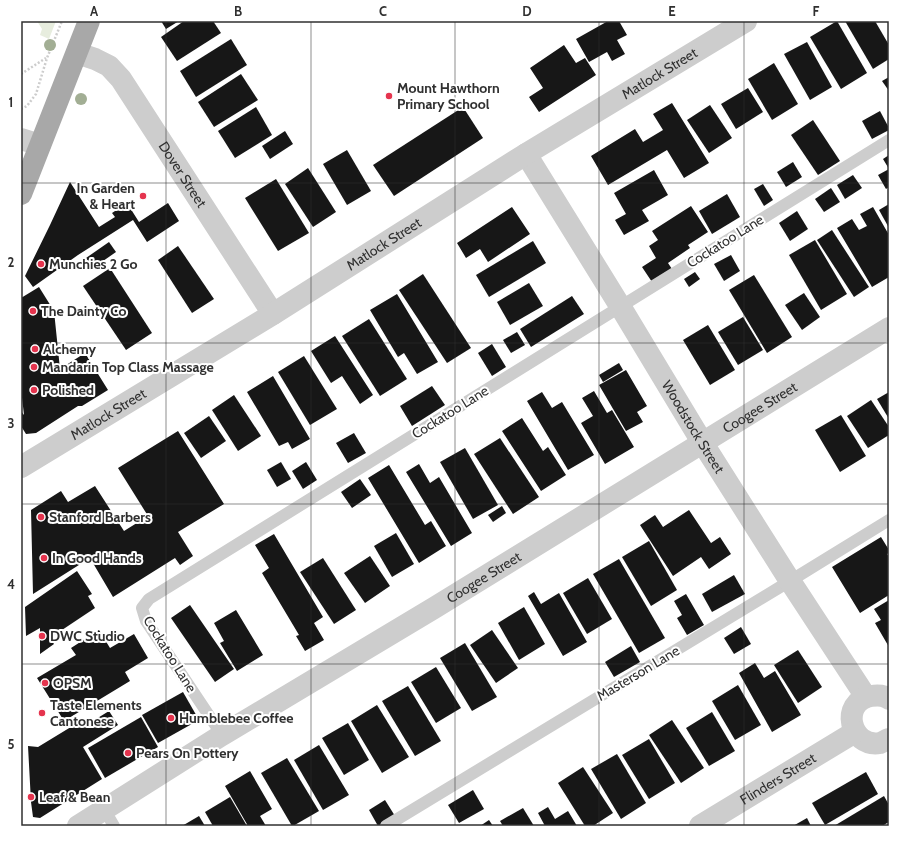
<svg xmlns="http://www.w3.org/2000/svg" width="910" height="847" font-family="Cabin,sans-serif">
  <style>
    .green { fill: #e7edde }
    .building { fill: #171717 }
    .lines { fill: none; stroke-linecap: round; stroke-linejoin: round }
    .path { stroke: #cdcdcd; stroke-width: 2.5; stroke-dasharray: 2 2; stroke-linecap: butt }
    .lane { stroke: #cdcdcd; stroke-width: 12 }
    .street { stroke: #cdcdcd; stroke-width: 22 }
    .primary { stroke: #a8a8a8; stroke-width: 22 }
    .tree { fill: #a2ae94 }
    .grid { fill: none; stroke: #303030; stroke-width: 1; stroke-opacity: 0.55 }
    .poi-dot { fill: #e5344e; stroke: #fff; stroke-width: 1.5 }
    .labels { text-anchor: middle; stroke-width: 4; stroke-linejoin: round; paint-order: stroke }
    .street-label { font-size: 14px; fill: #303030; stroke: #fff }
    .poi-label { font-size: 14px; font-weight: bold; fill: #303030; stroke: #fff; text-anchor: start }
    .neatline { fill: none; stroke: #303030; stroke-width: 1.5 }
    .grid-label { font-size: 13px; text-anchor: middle; font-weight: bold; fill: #303030 }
  </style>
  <rect width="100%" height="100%" fill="#fff"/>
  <polygon class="green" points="37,21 56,21 49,39 40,35 42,29"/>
  <g class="building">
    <polygon points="161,21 179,21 166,29"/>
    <polygon points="184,21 213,21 221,33 177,61 161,37"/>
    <polygon points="608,21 619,21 627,35 617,40 625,54 612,61 607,52 589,62 576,39"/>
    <polygon points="837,21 867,73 841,89 810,37"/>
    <polygon points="845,21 875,21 889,45 889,59 873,69"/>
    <polygon points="231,39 247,65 196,97 180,71"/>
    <polygon points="807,42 832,87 810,100 784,54"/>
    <polygon points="564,45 576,63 585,58 596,75 539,112 529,97 543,88 530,68"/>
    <polygon points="774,63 798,104 772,120 748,79"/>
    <polygon points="241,74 258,100 214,127 198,102"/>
    <polygon points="889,77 889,91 882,81"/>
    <polygon points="748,88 763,112 736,129 721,104"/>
    <polygon points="672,103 709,163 684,178 667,150 608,185 591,156 635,129 643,142 663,130 653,114"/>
    <polygon points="710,105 732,138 709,153 687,120"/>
    <polygon points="256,107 272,135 235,158 218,131"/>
    <polygon points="463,107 483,138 394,196 373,165"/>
    <polygon points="880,111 889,128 889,130 872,139 862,121"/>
    <polygon points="813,120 840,161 818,175 791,135"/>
    <polygon points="285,131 293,144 270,159 262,146"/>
    <polygon points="347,150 371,191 347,205 323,164"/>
    <polygon points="889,155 889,187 886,189 878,175 889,169 883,159"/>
    <polygon points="793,162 802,177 786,187 777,172"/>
    <polygon points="308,168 336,212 313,227 285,184"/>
    <polygon points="654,170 668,195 642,210 649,221 624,235 615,220 626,214 614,193"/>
    <polygon points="853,175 862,188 845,199 837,185"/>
    <polygon points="276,179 309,233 278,251 245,198"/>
    <polygon points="70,182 99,227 115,217 112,213 127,203 139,222 168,203 179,221 147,242 133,220 78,255 33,287 25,276 50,225"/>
    <polygon points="763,184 773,200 764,206 754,189"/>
    <polygon points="831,188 840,202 824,212 815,199"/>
    <polygon points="727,194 740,217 712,234 699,211"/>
    <polygon points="889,204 889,228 879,210"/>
    <polygon points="691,206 708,232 688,245 690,248 668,263 672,269 652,282 642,267 656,258 649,246 658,240 652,231"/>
    <polygon points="512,207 530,234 488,262 480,249 466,258 457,243"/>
    <polygon points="873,207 889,235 889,277 872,287 837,228 852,219 859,230 867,226 860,214"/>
    <polygon points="797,211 808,229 790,241 779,223"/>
    <polygon points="832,230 869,287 854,297 817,240"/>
    <polygon points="815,240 847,294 821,310 789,255"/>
    <polygon points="533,241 546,263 489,297 476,275"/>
    <polygon points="109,242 116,252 93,268 86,258"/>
    <polygon points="178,246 214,299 192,313 158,260"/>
    <polygon points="731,255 740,271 724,281 714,264"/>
    <polygon points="110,268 152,333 126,350 83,286"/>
    <polygon points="695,272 700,279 689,287 684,279"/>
    <polygon points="423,274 471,348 447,363 399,290"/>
    <polygon points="754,275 792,337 767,353 729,290"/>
    <polygon points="529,283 543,306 510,325 497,302"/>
    <polygon points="39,287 54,311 60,369 85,353 108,390 82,406 78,406 36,433 26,434 21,426 21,411 24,415 21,389 21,298"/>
    <polygon points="804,293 820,317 802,330 785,305"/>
    <polygon points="397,294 438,362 417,374 404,353 398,357 370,310"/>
    <polygon points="572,296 584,314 531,347 520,329"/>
    <polygon points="743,317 763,350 738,365 718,332"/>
    <polygon points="369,319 407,379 380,396 342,336"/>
    <polygon points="708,325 735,370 710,385 683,340"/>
    <polygon points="517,332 525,345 511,353 503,340"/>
    <polygon points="335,336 373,395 360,404 342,376 331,383 311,351"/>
    <polygon points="492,344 506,367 492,376 478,353"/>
    <polygon points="304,356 337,409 310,425 278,372"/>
    <polygon points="619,363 623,370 603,382 599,375"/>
    <polygon points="626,370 647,406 637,412 643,422 626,431 599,385"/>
    <polygon points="273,376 310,439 292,449 288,442 279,446 247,392"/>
    <polygon points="432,386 445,405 412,426 400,406"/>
    <polygon points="594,391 607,413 612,410 634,447 605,464 581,423 593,416 582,398"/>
    <polygon points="542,392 552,408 562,402 594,455 568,470 527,401"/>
    <polygon points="889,392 889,419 877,399"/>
    <polygon points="234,395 261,436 238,451 212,410"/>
    <polygon points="871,400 889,427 889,435 868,448 847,416"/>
    <polygon points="841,415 866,456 840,472 815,430"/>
    <polygon points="209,416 226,441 201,458 184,433"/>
    <polygon points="522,418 543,451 548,447 566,475 541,491 502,431"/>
    <polygon points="178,431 224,504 178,532 193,556 180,565 175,558 113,597 90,558 33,594 31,510 61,491 68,502 95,486 124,531 148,516 118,468"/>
    <polygon points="354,433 366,453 348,463 336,443"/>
    <polygon points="500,438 539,497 513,514 474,454"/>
    <polygon points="465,448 498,505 473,519 440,462"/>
    <polygon points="281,462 291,479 277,487 267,470"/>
    <polygon points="306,462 317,480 303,489 292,471"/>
    <polygon points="419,464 430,483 439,477 472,533 451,546 406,472"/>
    <polygon points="389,465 425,525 431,521 446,546 419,563 368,478"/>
    <polygon points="360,479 371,495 352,508 341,492"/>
    <polygon points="502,506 506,513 493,522 488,515"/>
    <polygon points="689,510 711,543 720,537 731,554 709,569 701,557 673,576 640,525 655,515 663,527"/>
    <polygon points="396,533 414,564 392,577 374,546"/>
    <polygon points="274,534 323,617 314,623 324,640 305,651 296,636 299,635 262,573 269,568 255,545"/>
    <polygon points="881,537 889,550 889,553 887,554 889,557 889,595 860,613 832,567"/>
    <polygon points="649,541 677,590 651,606 622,557"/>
    <polygon points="370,556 390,586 365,603 344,573"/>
    <polygon points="323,558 356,610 334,624 300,572"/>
    <polygon points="619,559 665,638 639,653 593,574"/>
    <polygon points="77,571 92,594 88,596 95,608 50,638 54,644 40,654 40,628 26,636 25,607"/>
    <polygon points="734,575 745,594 712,612 702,594"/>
    <polygon points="588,578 612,619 587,634 563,593"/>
    <polygon points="534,592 541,604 559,593 587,642 563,656 528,596"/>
    <polygon points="686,594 704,625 687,635 677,618 682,615 674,601"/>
    <polygon points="889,600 889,647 875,623 881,620 874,609"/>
    <polygon points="190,605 234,669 215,682 171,618"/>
    <polygon points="524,607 545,644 519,660 498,623"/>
    <polygon points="236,610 263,655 237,671 220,643 224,641 214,623"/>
    <polygon points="741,627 751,644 734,654 724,638"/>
    <polygon points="99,630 110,648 134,634 148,658 125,672 130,681 64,721 37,678 76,655 71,648"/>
    <polygon points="492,630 518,668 496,683 470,645"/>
    <polygon points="465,643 497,697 472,711 440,658"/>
    <polygon points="631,646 640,662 614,677 605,662"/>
    <polygon points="798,650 822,687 798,703 774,665"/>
    <polygon points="755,663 764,678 775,671 801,715 772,732 739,673"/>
    <polygon points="436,667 461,708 436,723 411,682"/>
    <polygon points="738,685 761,725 735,740 712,701"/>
    <polygon points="408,686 441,741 415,756 382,701"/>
    <polygon points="183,692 199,720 158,743 142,715"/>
    <polygon points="377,705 409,757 382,773 351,721"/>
    <polygon points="109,711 118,725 83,747 102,779 40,818 33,817 31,802 28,746 38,747 84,719 88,724"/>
    <polygon points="712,712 735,751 709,766 686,728"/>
    <polygon points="141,717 158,747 105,778 88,748"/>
    <polygon points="672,720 704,768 681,783 649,735"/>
    <polygon points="348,723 369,760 344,775 322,738"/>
    <polygon points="649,739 675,783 649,799 622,755"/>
    <polygon points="319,745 349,795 323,810 294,760"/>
    <polygon points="617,754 646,803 621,819 591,769"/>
    <polygon points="287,758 319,811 293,826 292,826 261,773"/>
    <polygon points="583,767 613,813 593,826 585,826 558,783"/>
    <polygon points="250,771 272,809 260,816 266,826 248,826 225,786"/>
    <polygon points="866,772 878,794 825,825 812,803"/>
    <polygon points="473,790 484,809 459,823 448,805"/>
    <polygon points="884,796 889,805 889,822 882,826 834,826"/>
    <polygon points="230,797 247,826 213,826 205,812"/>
    <polygon points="385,800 395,816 378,826 369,810"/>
    <polygon points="548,807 555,819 568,811 577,826 545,826 538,813"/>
    <polygon points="523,808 534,826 503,826 500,821"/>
    <polygon points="199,816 205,826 182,826"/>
    <polygon points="807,818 811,826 793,826"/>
    <polygon points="489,820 493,826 480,826"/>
  </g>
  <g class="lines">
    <g class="path">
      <polyline points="21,74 46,58"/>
      <polyline points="21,109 27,106 36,94 47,58 62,21"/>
    </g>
    <g class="lane">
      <polyline points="222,735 146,621 142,608 149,599 889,140"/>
      <polyline points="104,809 114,826"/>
      <polyline points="386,826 790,581 889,520"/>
    </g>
    <g class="street">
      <path id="s1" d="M77 53 95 59 109 66 121 79 273 314"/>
      <polyline points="21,139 40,145"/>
      <path id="s2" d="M526 154 620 306 702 442 790 581 866 697"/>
      <path id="s3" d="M21 467 273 314 526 154 746 21"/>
      <path d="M889 699C884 695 877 695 871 696 839 702 850 748 880 743 883 742 886 740 889 739"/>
      <path id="s4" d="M78 826 222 735 434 608 889 328"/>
      <path id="s5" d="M700 826 855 732"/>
    </g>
    <polyline class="primary" points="21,194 89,21"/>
  </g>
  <g class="tree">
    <circle cx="50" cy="45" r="6"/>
    <circle cx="81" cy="99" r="6"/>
  </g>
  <path class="grid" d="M166 21V826M311 21V826M455 21V826M599 21V826M744 21V826M21 183H889M21 343H889M21 504H889M21 664H889"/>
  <g class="poi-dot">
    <circle cx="389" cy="96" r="4"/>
    <circle cx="143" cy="196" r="4"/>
    <circle cx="41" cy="264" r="4"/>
    <circle cx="33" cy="311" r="4"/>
    <circle cx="35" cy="349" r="4"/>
    <circle cx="34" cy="367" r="4"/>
    <circle cx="34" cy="390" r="4"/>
    <circle cx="41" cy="517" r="4"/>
    <circle cx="44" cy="558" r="4"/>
    <circle cx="42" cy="636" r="4"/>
    <circle cx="45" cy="683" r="4"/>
    <circle cx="42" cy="713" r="4"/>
    <circle cx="171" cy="718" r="4"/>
    <circle cx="128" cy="753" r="4"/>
    <circle cx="31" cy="797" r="4"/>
  </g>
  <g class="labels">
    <g class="street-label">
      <text dy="5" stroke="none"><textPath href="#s3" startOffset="750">Matlock Street</textPath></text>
      <text dy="5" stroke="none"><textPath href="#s1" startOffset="166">Dover Street</textPath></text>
      <text transform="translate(725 241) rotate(-32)" y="5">Cockatoo Lane</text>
      <text dy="5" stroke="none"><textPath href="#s3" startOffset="426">Matlock Street</textPath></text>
      <text dy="5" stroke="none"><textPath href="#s4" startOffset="800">Coogee Street</textPath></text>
      <text transform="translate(450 412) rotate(-32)" y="5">Cockatoo Lane</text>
      <text dy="5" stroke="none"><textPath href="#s3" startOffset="102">Matlock Street</textPath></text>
      <text dy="5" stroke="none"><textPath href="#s2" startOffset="320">Woodstock Street</textPath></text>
      <text dy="5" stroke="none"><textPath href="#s4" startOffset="476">Coogee Street</textPath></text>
      <text transform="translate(170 654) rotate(58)" y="5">Cockatoo Lane</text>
      <text transform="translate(638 673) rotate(-31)" y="5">Masterson Lane</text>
      <text dy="5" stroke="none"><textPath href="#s5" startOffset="91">Flinders Street</textPath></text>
    </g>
    <g class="poi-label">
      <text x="397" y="93">Mount Hawthorn<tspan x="397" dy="16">Primary School</tspan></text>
      <text x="135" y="193" text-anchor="end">In Garden<tspan x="135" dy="16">&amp; Heart</tspan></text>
      <text x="49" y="269">Munchies 2 Go</text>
      <text x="41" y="316">The Dainty Co</text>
      <text x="43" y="354">Alchemy</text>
      <text x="42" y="372">Mandarin Top Class Massage</text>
      <text x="42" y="395">Polished</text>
      <text x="49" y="522">Stanford Barbers</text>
      <text x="52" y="563">In Good Hands</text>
      <text x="50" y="641">DWC Studio</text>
      <text x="53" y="688">OPSM</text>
      <text x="50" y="710">Taste Elements<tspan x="50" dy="16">Cantonese</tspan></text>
      <text x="179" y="723">Humblebee Coffee</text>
      <text x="136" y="758">Pears On Pottery</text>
      <text x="39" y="802">Leaf &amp; Bean</text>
    </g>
  </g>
  <rect width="910" height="847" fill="none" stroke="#ffffff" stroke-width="44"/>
  <rect x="22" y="22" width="866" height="803" class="neatline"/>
  <g class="grid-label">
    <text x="94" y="16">A</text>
    <text x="238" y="16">B</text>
    <text x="383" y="16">C</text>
    <text x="527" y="16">D</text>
    <text x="672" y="16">E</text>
    <text x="816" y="16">F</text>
    <text x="11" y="107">1</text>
    <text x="11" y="267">2</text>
    <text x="11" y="428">3</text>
    <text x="11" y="589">4</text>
    <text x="11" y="749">5</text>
  </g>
</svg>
